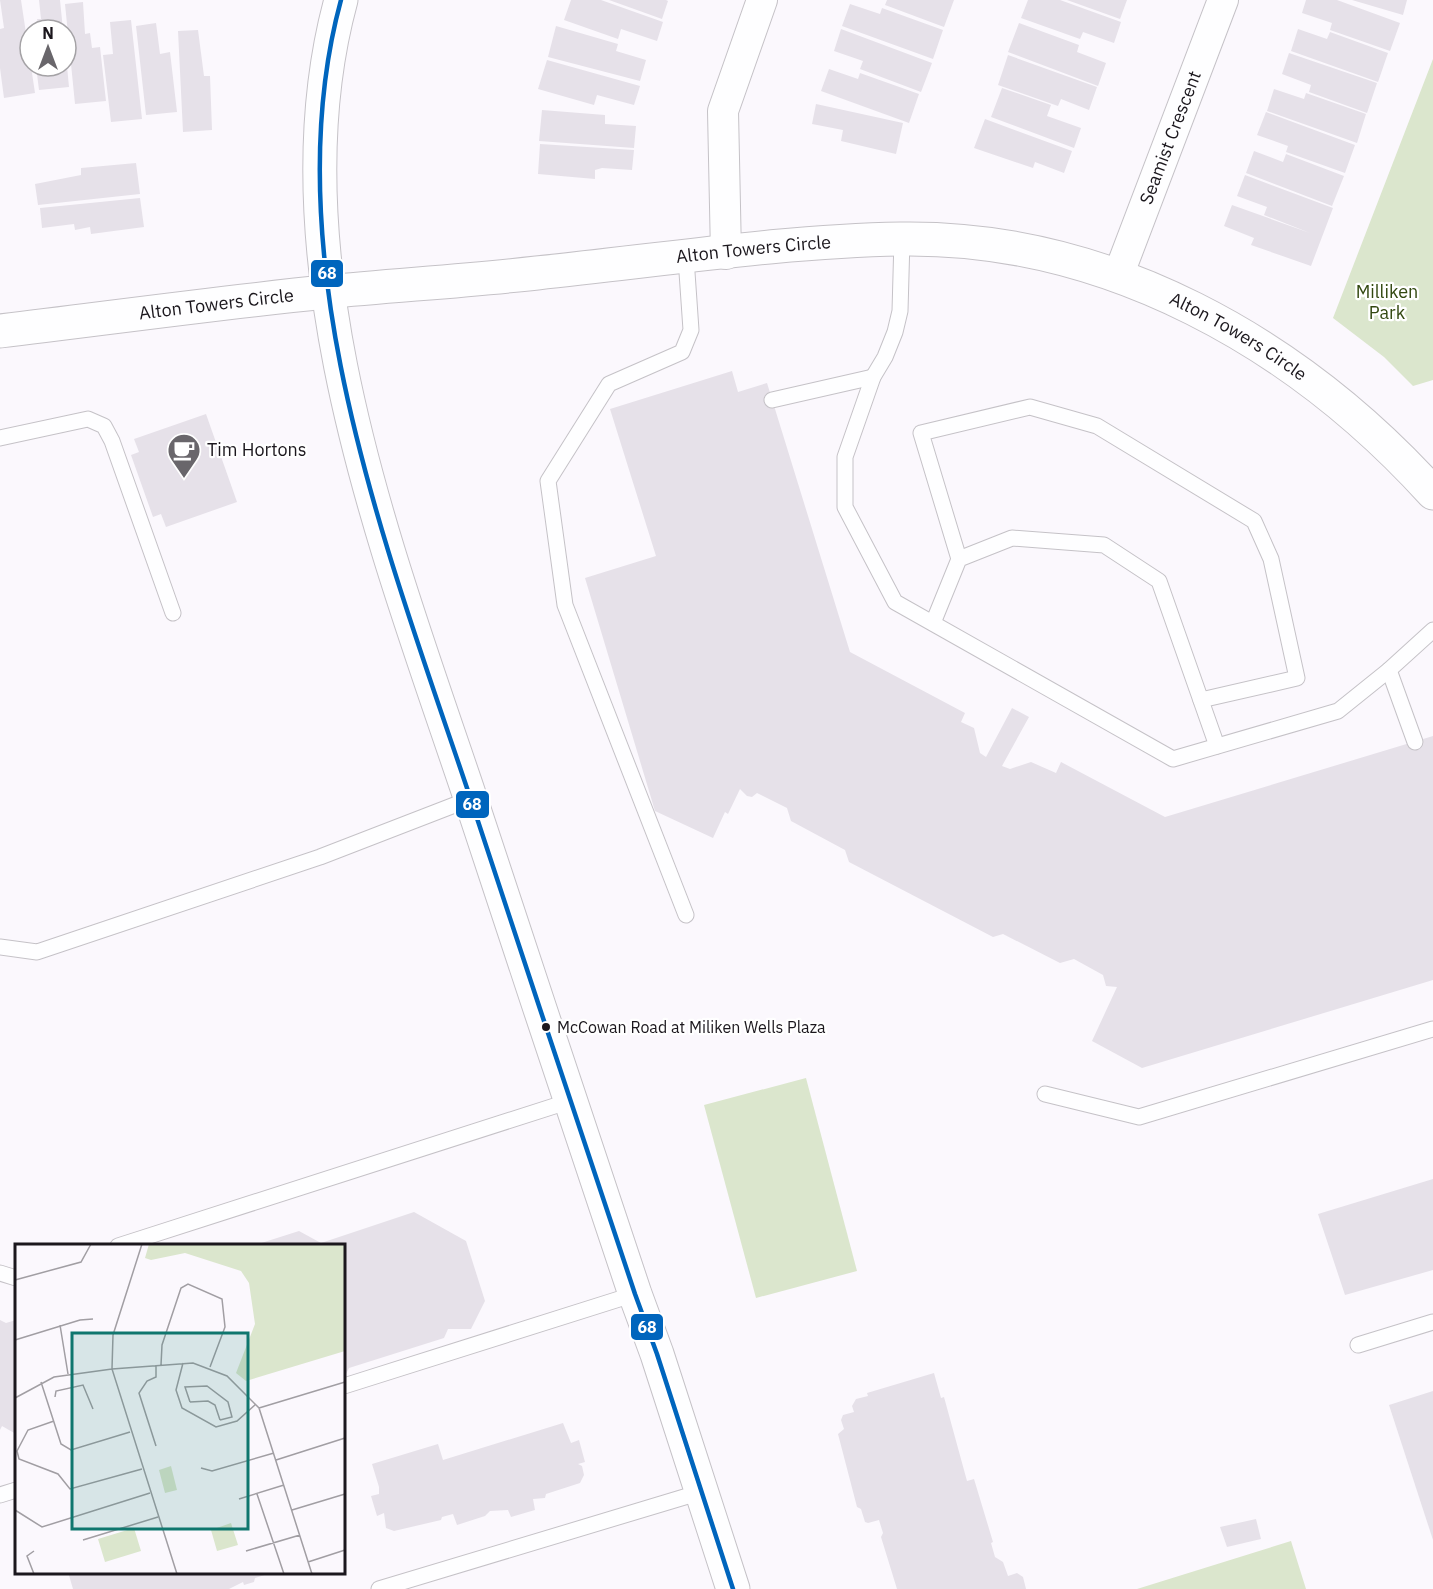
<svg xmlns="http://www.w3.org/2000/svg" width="1433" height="1589" font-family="'IBM Plex Sans',sans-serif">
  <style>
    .green { fill: #dbe6cd }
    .building { fill: #e6e1e9 }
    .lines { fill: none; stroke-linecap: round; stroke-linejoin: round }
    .service-casing { stroke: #c5c2c7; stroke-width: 17 }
    .minor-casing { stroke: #c5c2c7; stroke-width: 32 }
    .tertiary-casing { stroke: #c5c2c7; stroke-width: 35 }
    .secondary-casing { stroke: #c5c2c7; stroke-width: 35 }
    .service { stroke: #fefeff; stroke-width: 15 }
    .minor { stroke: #fefeff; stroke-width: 30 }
    .tertiary { stroke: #fefeff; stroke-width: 33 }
    .secondary { stroke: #fefeff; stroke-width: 33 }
    .bus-1-casing { stroke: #fff; stroke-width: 9 }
    .bus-1 { stroke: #0065bd; stroke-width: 4.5 }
    .bus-dot { fill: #1b171d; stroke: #fff; stroke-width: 2 }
    .labels { text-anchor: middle; stroke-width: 4.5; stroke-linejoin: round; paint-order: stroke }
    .bus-label { font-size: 16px; fill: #1b171d; stroke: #fff; text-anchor: start }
    .street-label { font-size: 18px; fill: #1b171d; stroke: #fff }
    .park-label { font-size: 18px; fill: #324810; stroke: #fff }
    .poi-label { font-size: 18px; fill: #1b171d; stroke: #fff; text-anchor: start }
    .inset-road { fill: none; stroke: #a19ea3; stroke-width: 1.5 }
    .view { fill: #0f766e; fill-opacity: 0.15; stroke: #0f766e; stroke-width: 3 }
    .inset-edge { fill: none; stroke: #1b171d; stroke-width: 3 }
    .line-badge { stroke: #fff; stroke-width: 2 }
    .badge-label { font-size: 16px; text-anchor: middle; font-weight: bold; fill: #fff }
  </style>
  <rect width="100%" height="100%" fill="#fbf8fd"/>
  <g class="green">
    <polygon points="1433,59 1433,380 1413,386 1384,357 1333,318"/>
    <polygon points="806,1078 857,1271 756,1298 704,1105"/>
    <polygon points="1291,1541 1306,1589 1137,1589"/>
  </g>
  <g class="building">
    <polygon points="0,0 21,0 35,93 4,98 0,68 0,29 4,28"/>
    <polygon points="39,0 60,0 63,30 39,30 37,19 41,19"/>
    <polygon points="571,0 601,0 663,22 657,41 621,29 618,39 564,20"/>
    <polygon points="609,0 666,0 668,1 662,19"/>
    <polygon points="887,0 954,0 944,27 885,5"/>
    <polygon points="1028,0 1060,0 1121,22 1114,43 1083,32 1080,39 1021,18"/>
    <polygon points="1067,0 1127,0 1120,19"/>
    <polygon points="1306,0 1337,0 1400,23 1390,51 1330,30 1332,23 1302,13"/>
    <polygon points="1352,0 1407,0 1403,15"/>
    <polygon points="83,2 85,34 90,33 92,48 100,47 106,101 75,104 65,4"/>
    <polygon points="850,4 880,14 882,8 943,30 933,59 842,26"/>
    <polygon points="131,20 142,119 111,122 103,55 113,54 110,22"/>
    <polygon points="156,23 160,54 170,52 177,112 146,115 136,26"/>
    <polygon points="1019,23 1079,45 1077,52 1106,63 1098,86 1008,52"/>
    <polygon points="556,26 618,44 616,51 646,60 640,81 548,57"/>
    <polygon points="841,29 932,63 921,92 860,69 863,61 834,51"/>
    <polygon points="1298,29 1327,39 1330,32 1388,53 1378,82 1291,51"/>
    <polygon points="198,30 204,76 210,76 212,130 183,132 178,31"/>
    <polygon points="1289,53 1377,83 1367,113 1309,92 1311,85 1282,74"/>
    <polygon points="1008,55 1097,87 1089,110 1061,99 1058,106 998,85"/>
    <polygon points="547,60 640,86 634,105 597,95 594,105 538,89"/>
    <polygon points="36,66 67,66 69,87 39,90"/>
    <polygon points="829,69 858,79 860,73 919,94 909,123 821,91"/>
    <polygon points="1002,88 1051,105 1047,116 1081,128 1074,148 991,117"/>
    <polygon points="1274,89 1304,99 1306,93 1366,114 1357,143 1267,111"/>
    <polygon points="816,104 903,123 896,154 841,141 843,130 812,124"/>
    <polygon points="542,110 605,115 605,124 636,126 634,148 539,141"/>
    <polygon points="1266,112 1355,145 1345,173 1286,152 1288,146 1257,135"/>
    <polygon points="985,119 1072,151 1064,173 1035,162 1033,168 974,148"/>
    <polygon points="540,144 634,150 632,170 602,168 595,170 595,179 538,174"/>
    <polygon points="1254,151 1283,162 1286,154 1344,176 1332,206 1246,173"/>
    <polygon points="136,163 140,194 38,205 35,184 81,175 81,168"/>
    <polygon points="1245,175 1333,208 1311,266 1251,245 1254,238 1224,226 1232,205 1310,233 1264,215 1267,207 1237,196"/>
    <polygon points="140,198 144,227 91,234 90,227 75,230 74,224 42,228 40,208"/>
    <polygon points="732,371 738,392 767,383 850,652 965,713 961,722 974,728 980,753 986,757 1012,708 1029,717 1002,766 1010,769 1031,762 1056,773 1061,762 1165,817 1433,736 1433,980 1142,1068 1092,1041 1117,987 1106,986 1103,975 1074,959 1060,963 1003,934 993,937 849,862 845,850 791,821 787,808 757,793 752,797 747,796 740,789 728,814 725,812 713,838 655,811 585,578 656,556 610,409"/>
    <polygon points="206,414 237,502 166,527 161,514 153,517 131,455 139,452 134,439"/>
    <polygon points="1433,1179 1433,1270 1345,1295 1318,1214"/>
    <polygon points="414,1212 466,1241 485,1301 471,1329 448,1329 444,1338 349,1368 344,1378 344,1246 255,1245 299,1231 321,1243"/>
    <polygon points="0,1320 6,1323 16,1320 16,1434 2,1426 0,1430"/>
    <polygon points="934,1373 941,1398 944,1397 967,1481 974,1479 993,1542 991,1543 995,1557 1003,1562 1008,1576 1017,1573 1023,1577 1026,1589 897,1589 881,1537 883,1533 879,1520 868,1523 865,1522 861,1509 857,1507 838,1434 844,1429 841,1420 843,1415 854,1412 852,1406 856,1399 868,1396 867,1393"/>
    <polygon points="1433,1391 1433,1540 1389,1405"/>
    <polygon points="563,1423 571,1443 579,1440 585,1462 578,1464 582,1466 584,1475 580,1483 546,1494 545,1498 533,1499 535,1510 511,1517 508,1510 490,1511 485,1516 457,1525 453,1514 442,1517 441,1520 394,1531 386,1528 384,1513 377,1516 371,1496 379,1494 379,1487 372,1464 438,1444 443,1460"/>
    <polygon points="1256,1519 1261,1539 1227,1547 1220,1527"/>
    <polygon points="68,1572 271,1572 271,1573 255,1578 254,1582 244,1585 243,1582 229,1589 73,1589"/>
  </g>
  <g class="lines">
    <defs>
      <g id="service">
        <polyline points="902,239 900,311 895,332 885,357 873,377 845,457 845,507 895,602 1173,759 1338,711 1389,670 1433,630"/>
        <polyline points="686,258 691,330 682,352 609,384 548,481 565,605 686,915"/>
        <polyline points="772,400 873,377"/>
        <polyline points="0,438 88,419 104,426 112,441 173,613"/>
        <polyline points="959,559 921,433 1030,407 1097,426 1254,521 1271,559 1297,678 1201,700"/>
        <polyline points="933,623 959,559 1012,538 1104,545 1159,581 1217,746"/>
        <polyline points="1389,670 1415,742"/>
        <polyline points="0,947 37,952 320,857 470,799"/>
        <polyline points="1045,1094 1139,1117 1433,1029"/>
        <polyline points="118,1246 570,1101"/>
        <polyline points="0,1273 16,1278"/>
        <polyline points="1358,1345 1433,1322"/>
        <polyline points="344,1386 635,1294"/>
        <polyline points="0,1495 16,1490"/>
        <polyline points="379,1589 701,1492"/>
      </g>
      <g id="minor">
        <polyline points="726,254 723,111 762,0"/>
        <path id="s1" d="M1118 276 1223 0"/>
      </g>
      <g id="tertiary">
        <path id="s2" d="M0 331C108 318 216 303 325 292 396 285 466 281 537 273 655 261 782 241 901 239 1108 236 1297 343 1433 493"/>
      </g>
      <path id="secondary" d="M341 0C271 256 388 553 469 794 524 961 579 1127 635 1294L657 1354 733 1589"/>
    </defs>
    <use href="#service" class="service-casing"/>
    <use href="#minor" class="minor-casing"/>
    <use href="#tertiary" class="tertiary-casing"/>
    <use href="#secondary" class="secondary-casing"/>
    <use href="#service" class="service"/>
    <use href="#minor" class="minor"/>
    <use href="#tertiary" class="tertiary"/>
    <use href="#secondary" class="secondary"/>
    <defs>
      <path id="bus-1" d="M341 0C271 256 388 553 469 794 524 961 579 1127 635 1294L657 1354 733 1589"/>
    </defs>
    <use href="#bus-1" class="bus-1-casing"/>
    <use href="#bus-1" class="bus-1"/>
  </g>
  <defs>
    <symbol id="cafe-pin" viewBox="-11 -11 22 30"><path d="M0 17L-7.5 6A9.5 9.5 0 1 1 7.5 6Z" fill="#69666b" stroke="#fff"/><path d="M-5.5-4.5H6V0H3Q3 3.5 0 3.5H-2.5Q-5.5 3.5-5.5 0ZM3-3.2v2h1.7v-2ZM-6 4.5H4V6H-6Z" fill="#fff"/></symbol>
  </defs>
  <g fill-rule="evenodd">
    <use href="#cafe-pin" x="165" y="431" width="38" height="52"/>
  </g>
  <circle class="bus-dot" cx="546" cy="1027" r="5"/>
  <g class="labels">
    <g class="bus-label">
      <text x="557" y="1033">McCowan Road at Miliken Wells Plaza</text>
    </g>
    <g class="street-label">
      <text dy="6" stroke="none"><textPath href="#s1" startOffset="148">Seamist Crescent</textPath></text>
      <text dy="6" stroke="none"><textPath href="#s2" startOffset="758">Alton Towers Circle</textPath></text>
      <text dy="6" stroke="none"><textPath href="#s2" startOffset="218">Alton Towers Circle</textPath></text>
      <text dy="6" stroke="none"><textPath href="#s2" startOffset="1262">Alton Towers Circle</textPath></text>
    </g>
    <g class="park-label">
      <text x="1387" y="298">Milliken<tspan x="1387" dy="21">Park</tspan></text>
    </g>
    <g class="poi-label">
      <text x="207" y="456">Tim Hortons</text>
    </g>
  </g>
  <g transform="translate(15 1244)">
    <rect width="330" height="330" fill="#fbf8fd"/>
    <path d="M134 0H330V107L231 137 221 129 240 80 234 39 226 27 170 9 136 16 130 14ZM156 222 162 246 150 249 144 226ZM216 279 223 301 202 307 196 286ZM119 284 126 307 90 318 83 295Z" fill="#dbe6cd"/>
    <path class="inset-road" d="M127 0 98 91 97 125 162 330M0 36 66 18 76 0M45 81 53 130M0 96 65 76 78 75M168 119 161 146 167 164 201 183 222 177 241 160M141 121V133L132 137 124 149 141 202M146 121 147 101 166 44 173 40 207 55 210 83 195 123M26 138 46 200 56 206 115 188M40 153 41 147 68 141 78 165M0 154 39 133 97 125 178 119 212 132 244 164 297 330M175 158 170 143 192 142 213 158 217 173 205 176M175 158 193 157 200 161 205 176M244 164 330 138M39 177 13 186 2 207 4 215 43 230 55 245 127 225M261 216 330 194M186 224 197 227 259 209M242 250 269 330M224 255 269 241M0 266 27 283 135 249M277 266 330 250M68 296 143 273M19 307 12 312 19 330M231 307 285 291M293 318 330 306"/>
    <path class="view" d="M57 89H233V285H57Z"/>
    <rect width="330" height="330" class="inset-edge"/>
  </g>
  <g class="line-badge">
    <rect x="310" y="259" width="34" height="29" rx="6" fill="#0065bd"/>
    <rect x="455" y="790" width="35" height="29" rx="6" fill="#0065bd"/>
    <rect x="630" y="1313" width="34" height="28" rx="6" fill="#0065bd"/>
  </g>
  <g class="badge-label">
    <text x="327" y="279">68</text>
    <text x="472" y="810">68</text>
    <text x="647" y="1333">68</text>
  </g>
  <g transform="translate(48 48)"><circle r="28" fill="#ffffff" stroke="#a4a2a5" stroke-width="1.5"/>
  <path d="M0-4.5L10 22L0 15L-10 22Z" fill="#69666b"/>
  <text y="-9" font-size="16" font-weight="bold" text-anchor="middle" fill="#1b171d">N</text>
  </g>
</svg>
